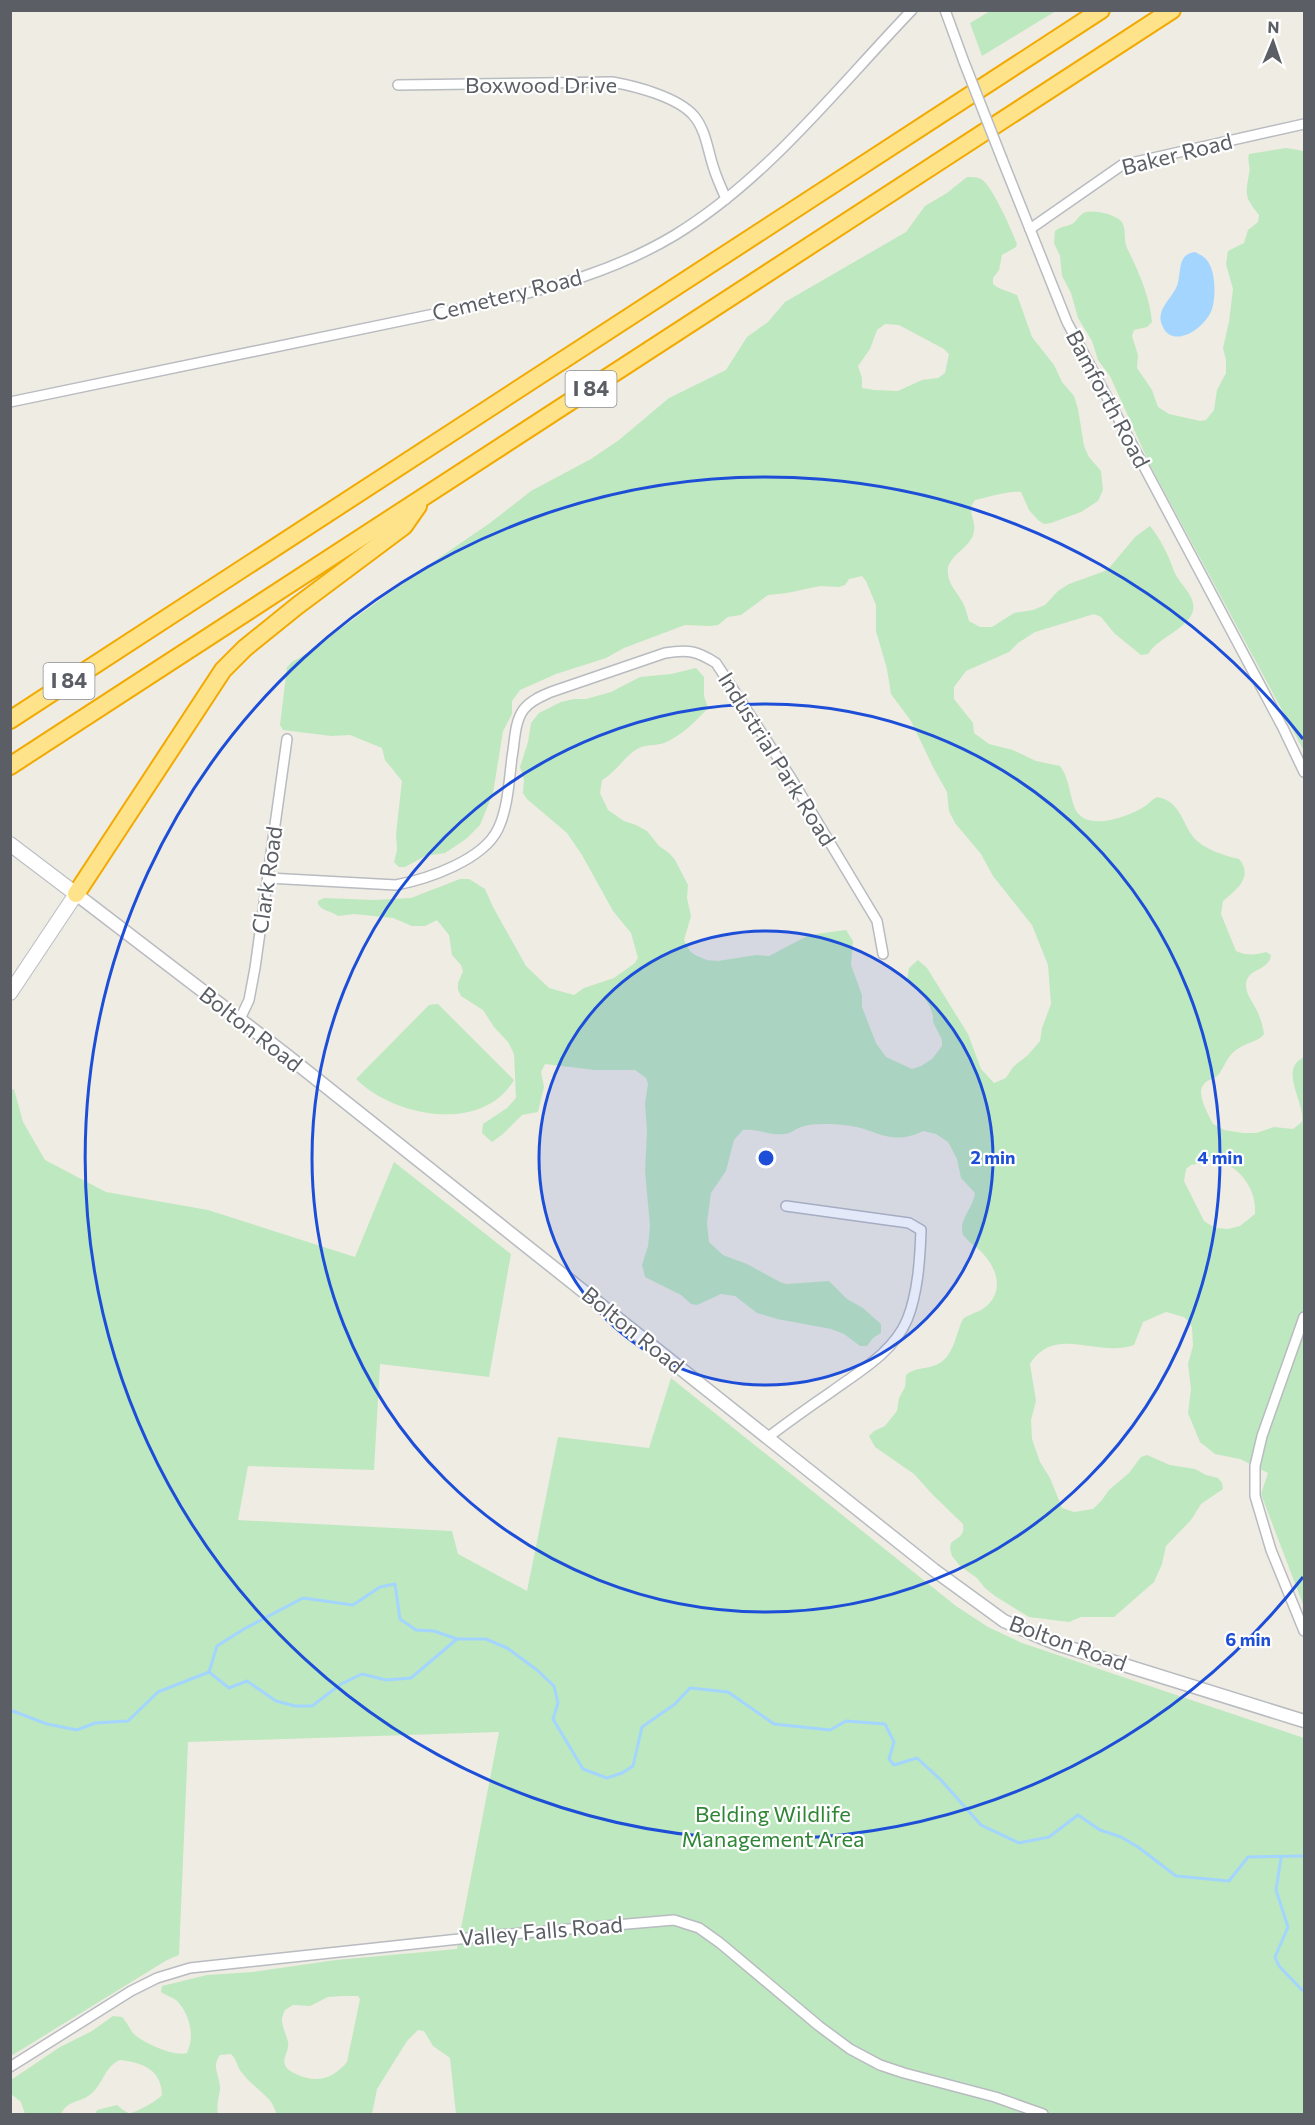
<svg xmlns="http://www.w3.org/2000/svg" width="1315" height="2125" font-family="Commissioner,sans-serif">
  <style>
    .green { fill: #bee8bf; fill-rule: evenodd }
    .water { fill: #a3d5ff }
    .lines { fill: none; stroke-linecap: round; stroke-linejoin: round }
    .stream { stroke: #a3d5ff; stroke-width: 3 }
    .minor-casing { stroke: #b8bbc0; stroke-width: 12 }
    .tertiary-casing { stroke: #b8bbc0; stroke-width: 15 }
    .secondary-casing { stroke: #b9bcc2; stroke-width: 16 }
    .motorway-casing { stroke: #f2a900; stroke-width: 20 }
    .minor { stroke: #fff; stroke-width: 9 }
    .tertiary { stroke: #fff; stroke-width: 12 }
    .secondary { stroke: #fff; stroke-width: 14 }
    .motorway { stroke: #ffe38a; stroke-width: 16 }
    .minor-bridge-casing { stroke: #b8bbc0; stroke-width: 12; stroke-linecap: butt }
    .minor-bridge { stroke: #fff; stroke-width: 9 }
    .ring { fill: none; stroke: #1d4ed8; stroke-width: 3 }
    .labels { text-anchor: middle; stroke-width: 4.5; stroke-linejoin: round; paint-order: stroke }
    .shield { fill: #fff; stroke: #8c8f93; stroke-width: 1.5 }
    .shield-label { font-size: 21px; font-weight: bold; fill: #5b5f65 }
    .street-label { font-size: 22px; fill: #5b5f65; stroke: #fff }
    .park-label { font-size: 22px; fill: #308636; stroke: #fff }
    .centre { fill: #1d4ed8; stroke: #fff; stroke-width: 3 }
    .ring-label { font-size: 18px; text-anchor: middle; font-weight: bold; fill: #1d4ed8; stroke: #fff; stroke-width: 4.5; stroke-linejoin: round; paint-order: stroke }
  </style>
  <rect width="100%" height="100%" fill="#efece3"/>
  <g class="green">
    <polygon points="992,10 1056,10 1056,11 982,56 970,23"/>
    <path d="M1286 148 1304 151V751L1150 465 1110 376 1098 360 1092 341 1078 318 1071 293 1062 276 1060 256 1054 243 1055 231C1061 226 1065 227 1072 224 1076 222 1078 217 1082 214 1090 208 1114 214 1121 221 1127 228 1123 239 1127 248 1138 270 1150 297 1152 322L1147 327 1134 330 1132 336 1138 355 1137 368 1152 390 1158 407 1169 414 1200 421 1206 420 1214 410 1217 390 1226 373V360L1223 348 1229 322 1233 289 1226 264 1228 251 1244 243 1248 230 1258 222 1259 215C1245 197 1245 196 1249 174 1251 166 1247 161 1249 154Z"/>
    <path d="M967 177C971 177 977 177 981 179 992 185 1012 231 1017 244L1016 247 1002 255 999 270 993 278V284C1000 290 1008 291 1017 295L1032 337 1054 365 1062 382 1074 396 1078 409 1084 446 1089 457 1101 471 1103 490 1098 501 1081 512 1051 523 1044 524 1038 520 1029 510 1021 492C1010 490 988 497 975 500 966 511 976 519 974 531 972 549 945 555 948 574 949 586 958 593 963 603 966 609 967 615 969 621L980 627H992L1014 613 1033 610 1045 605 1058 591 1069 584 1105 571 1110 567 1135 537 1150 526C1161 540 1168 554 1174 571 1180 587 1205 601 1187 621 1175 634 1158 639 1148 654L1141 655 1114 633 1101 617 1094 614 1035 632 1018 643 1009 652 966 671 954 687V699L973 723 974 733 989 744 1013 750 1036 761 1060 766C1069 778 1069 792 1074 806 1083 833 1125 818 1142 808 1148 805 1151 800 1157 797 1182 801 1182 826 1196 840 1206 850 1226 856 1239 859 1254 877 1236 890 1223 901L1221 914 1236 951C1246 956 1256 955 1266 952L1271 955C1269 972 1247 967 1246 985 1246 994 1251 999 1255 1007 1259 1014 1263 1025 1264 1034 1258 1042 1248 1042 1239 1048 1228 1054 1226 1064 1219 1074 1215 1079 1208 1079 1204 1084 1195 1093 1209 1115 1213 1124L1224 1130 1243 1133H1256L1274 1127 1293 1129 1302 1122C1305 1101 1278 1070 1304 1057V1607L1261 1494 1268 1473 1240 1459 1215 1454 1200 1442 1188 1413 1191 1389 1188 1364 1193 1346 1192 1327 1189 1322 1184 1317 1166 1312 1143 1322 1134 1345C1097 1358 1055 1324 1030 1364L1036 1401 1031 1420 1032 1439 1040 1462 1050 1478 1062 1508 1074 1512 1093 1509 1102 1500 1109 1490 1129 1473 1141 1457 1147 1455 1170 1465 1195 1469 1206 1475 1218 1478 1222 1483 1223 1489 1201 1504 1191 1520 1166 1546 1162 1564 1154 1582 1114 1617H1081L1069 1622 1029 1617 995 1596 985 1588 977 1578 960 1566 952 1556 950 1549 951 1543C959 1536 965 1536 963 1524L932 1494 914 1474 875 1447 869 1436 874 1431 885 1426 897 1411 899 1398 905 1387 906 1375C914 1368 924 1369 933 1366 954 1360 955 1335 963 1319 969 1314 977 1313 984 1308 1007 1291 996 1264 977 1248 972 1244 968 1241 963 1235 958 1219 973 1209 975 1193L961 1178 957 1159 948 1142 936 1134 923 1131C889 1148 875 1127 843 1125 831 1124 813 1123 801 1127 795 1129 791 1134 784 1134 770 1136 757 1128 743 1130L734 1140 726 1171 711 1193 707 1223 709 1242 723 1255 747 1264 780 1282 786 1284 829 1281 847 1299 863 1308 881 1324V1333L873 1338 867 1346H860L844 1334 831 1329 777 1319 757 1313 735 1296 721 1294 697 1305 691 1304 681 1295 645 1277 642 1265 648 1246 650 1226 645 1171 647 1131 645 1104 648 1084 646 1078 635 1070H595L545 1064 541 1072 544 1087 538 1112 522 1115 503 1134 492 1142 482 1133 483 1124 507 1108 516 1098 514 1054 508 1042 494 1027 483 1010 461 996 458 990V983L463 971 461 965 452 955 449 935 437 920 425 926H412L393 918 354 914 338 916C331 911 322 911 318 904V901L324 898 374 900 411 898 460 879H469L485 889 493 907 526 966 549 988 574 995 584 988 614 978 635 963 638 958 631 933 613 911 582 855 567 833 527 799 523 793 524 780 520 767 528 742 531 723 539 713 561 702 574 699H586L611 692 640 677 671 674 696 668 704 677V696L708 708C696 721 680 737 664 743 655 746 645 744 637 749 625 756 616 772 602 780L600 793 608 810 624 821 636 825 647 831 659 846 669 853 675 860 688 885 687 898 691 916 684 940 690 951 695 955 707 960 718 961 756 955 769 956 809 935 846 930 853 941 851 965 862 995V1007L876 1043 886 1057 912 1069 921 1066 932 1059 942 1046V1040L933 1022V1016L930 1007 918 988 907 981 909 968 918 960 927 968 968 1034 981 1069 994 1083 1006 1078 1013 1067 1028 1055 1040 1041 1042 1028 1051 1004 1048 965 1032 925 993 876 981 854 955 823 949 811 947 792 934 769 911 721 891 694 887 669 876 631V605L866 581 862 576 849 579 845 585 839 587 820 586 787 593 768 595 741 615 728 617 718 625 711 626 685 625 624 648 606 658 556 674 520 690 512 701V714L503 731 493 793 480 825 466 839 445 853 425 856 405 867H399L394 862 397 850 396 834 402 781 385 760 382 748 350 735 331 736 283 730 280 725 287 667 292 662 306 654 411 577 490 523 531 491 591 459 619 440 669 398 726 370 747 337 768 322 785 302 906 232 925 206 947 193ZM885 324 899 325 944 349 949 354 945 373 938 378 922 380 898 391 874 390 862 388V378L858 366 870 349 877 330ZM1216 1159C1239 1167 1257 1188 1255 1214L1240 1226 1228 1229 1215 1228 1204 1221 1184 1181 1186 1169 1191 1165 1204 1163Z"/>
    <path d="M438 1004 514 1080C482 1134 394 1117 356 1079L429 1005Z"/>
    <path d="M14 1089 23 1122 45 1160 106 1192 208 1210 355 1257 394 1162 511 1254 489 1377 380 1364 374 1470 248 1466 238 1520 452 1531 458 1554 527 1591 558 1437 649 1448 671 1378 956 1606 988 1627 1022 1643 1304 1738V2114H456L450 2058 433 2046 424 2031 418 2030 407 2041 377 2089 372 2114H276C274 2097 253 2088 243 2074 237 2068 238 2061 231 2054L220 2055C211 2066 220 2076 220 2089 219 2098 216 2105 218 2114H95L97 2110 117 2105C120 2107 125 2112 129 2113 134 2114 160 2099 162 2095 161 2069 143 2063 120 2060 103 2067 103 2087 88 2096 78 2103 68 2100 61 2114H25L21 2102 11 2094V2080L60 2047 92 2031 113 2016 122 2017C127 2022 129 2028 133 2033 143 2043 174 2057 187 2053 195 2037 190 2015 178 2002 174 1997 166 1996 161 1992L162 1986 207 1975 253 1972 336 1960 457 1949 499 1732 188 1742 179 1955 167 1960 11 2056V1090ZM343 1996H358L360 1999 347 2062C333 2079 316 2084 296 2074 292 2072 287 2070 285 2065 282 2058 290 2049 288 2042 285 2029 278 2023 285 2010L293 2005 310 2006 328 1997Z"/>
  </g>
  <path class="water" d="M1195 252C1199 254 1203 256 1206 259 1216 270 1216 296 1212 309 1208 322 1188 340 1173 336 1169 335 1165 332 1163 327 1154 311 1171 300 1177 286 1180 278 1179 266 1183 259 1186 254 1190 253 1195 252Z"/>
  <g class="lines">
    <g class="stream">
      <polyline points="209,1672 217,1646 244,1629 303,1598 353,1605 380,1587 395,1584 400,1619 416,1630 434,1631 457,1639"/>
      <polyline points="10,1710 47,1724 77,1730 95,1723 128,1721 158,1692 209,1672 229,1688 247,1681 276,1701 295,1706 312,1706 341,1684 362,1674 386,1680 411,1678 457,1639 486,1639 507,1648 537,1670 554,1686 558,1703 553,1719 583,1769 607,1778 622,1773 633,1766 642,1727 675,1704 690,1688 728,1692 774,1724 830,1730 846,1721 885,1724 894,1742 889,1759 894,1765 917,1758 940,1779 981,1825 1019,1843 1049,1837 1078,1815 1100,1830 1121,1837 1138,1847 1176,1876 1229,1881 1248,1857 1304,1856"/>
      <polyline points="1281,1858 1276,1890 1288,1927 1275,1957 1279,1966 1302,1990 1304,1990"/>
    </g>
    <defs>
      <g id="minor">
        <polyline points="945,10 964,62"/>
        <path d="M398 85 612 82C635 86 678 97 694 116 706 130 708 152 714 169 717 179 722 189 726 199"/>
        <polyline points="1002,159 1067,322 1283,728 1304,772"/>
        <polyline points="1030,229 1122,165 1304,124"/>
        <path d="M10 402 487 303C552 288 617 270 675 235 768 178 837 88 912 10"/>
        <path d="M268 878 396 885C428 879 483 860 498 829 508 808 509 781 512 757 515 742 514 722 524 709 531 700 542 696 551 692L665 653C688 649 697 651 716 663L791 778 877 921 883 954"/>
        <polyline points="240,1019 249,1000 255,968 287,739"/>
        <polyline points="1304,1317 1262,1436 1255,1466 1255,1496 1271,1550 1304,1631"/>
        <path d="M767 1438C788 1422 809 1407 831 1392 858 1372 893 1353 907 1320 918 1293 920 1259 921 1230L909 1223 786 1206"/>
        <polyline points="10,2067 131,1991 157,1978 190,1968 487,1936 674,1920 699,1928 720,1943 819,2026 850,2049 880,2065 904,2073 995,2097 1043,2114"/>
      </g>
      <polyline id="tertiary" points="76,894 285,1054 934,1570 1004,1621 1033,1634 1060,1645 1304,1721"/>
      <polyline id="secondary" points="10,844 76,894 10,993"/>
      <g id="motorway">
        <polyline points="10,720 1101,10"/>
        <polyline points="10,766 1172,10"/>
        <polyline points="76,894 223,670 245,648 297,606 404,526 418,506"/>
      </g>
    </defs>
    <use href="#minor" class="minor-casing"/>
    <use href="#tertiary" class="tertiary-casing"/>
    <use href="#secondary" class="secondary-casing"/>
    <use href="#motorway" class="motorway-casing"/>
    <use href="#minor" class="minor"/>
    <use href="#tertiary" class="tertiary"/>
    <use href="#secondary" class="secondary"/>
    <use href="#motorway" class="motorway"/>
    <defs>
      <polyline id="minor-bridge" points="964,62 1002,159"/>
    </defs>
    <use href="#minor-bridge" class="minor-bridge-casing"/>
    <use href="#minor-bridge" class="minor-bridge"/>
  </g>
  <circle cx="766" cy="1158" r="227" fill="#1d4ed8" fill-opacity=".12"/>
  <g class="ring">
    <circle cx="766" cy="1158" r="227"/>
    <circle cx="766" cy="1158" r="454"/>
    <path d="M1303 1577A681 681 0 1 1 1303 739"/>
  </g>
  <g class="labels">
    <g class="shield">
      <rect x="565.5" y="371" width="51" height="36" rx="4.5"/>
      <rect x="43.5" y="663" width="51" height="36" rx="4.5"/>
    </g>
    <g class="shield-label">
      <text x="591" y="396">I 84</text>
      <text x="69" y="688">I 84</text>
    </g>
    <g class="street-label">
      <text x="541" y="93">Boxwood Drive</text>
      <text transform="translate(1177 154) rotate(-14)" y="8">Baker Road</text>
      <text transform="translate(507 295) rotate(-14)" y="8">Cemetery Road</text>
      <text transform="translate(1108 399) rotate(62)" y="8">Bamforth Road</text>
      <text transform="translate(777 759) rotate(58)" y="8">Industrial Park Road</text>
      <text transform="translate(267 880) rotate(-82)" y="8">Clark Road</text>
      <text transform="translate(251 1029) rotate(38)" y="8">Bolton Road</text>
      <text transform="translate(633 1330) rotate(39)" y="8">Bolton Road</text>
      <text transform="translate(1068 1643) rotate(20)" y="8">Bolton Road</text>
      <text transform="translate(541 1931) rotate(-5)" y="8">Valley Falls Road</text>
    </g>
    <g class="park-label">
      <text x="773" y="1822">Belding Wildlife<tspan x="773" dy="25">Management Area</tspan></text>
    </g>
  </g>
  <circle cx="766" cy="1158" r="9" class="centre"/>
  <g class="ring-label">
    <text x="993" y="1164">2 min</text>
    <text x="1220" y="1164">4 min</text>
    <text x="1248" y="1646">6 min</text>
  </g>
  <rect width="1315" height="2125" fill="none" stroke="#5b5f65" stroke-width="24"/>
  <g transform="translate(1273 42) rotate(2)" stroke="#ffffff" stroke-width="4.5" paint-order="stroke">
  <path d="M0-4.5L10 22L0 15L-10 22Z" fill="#5b5f65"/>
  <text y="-9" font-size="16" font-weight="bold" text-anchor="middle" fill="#5b5f65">N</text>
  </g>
</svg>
